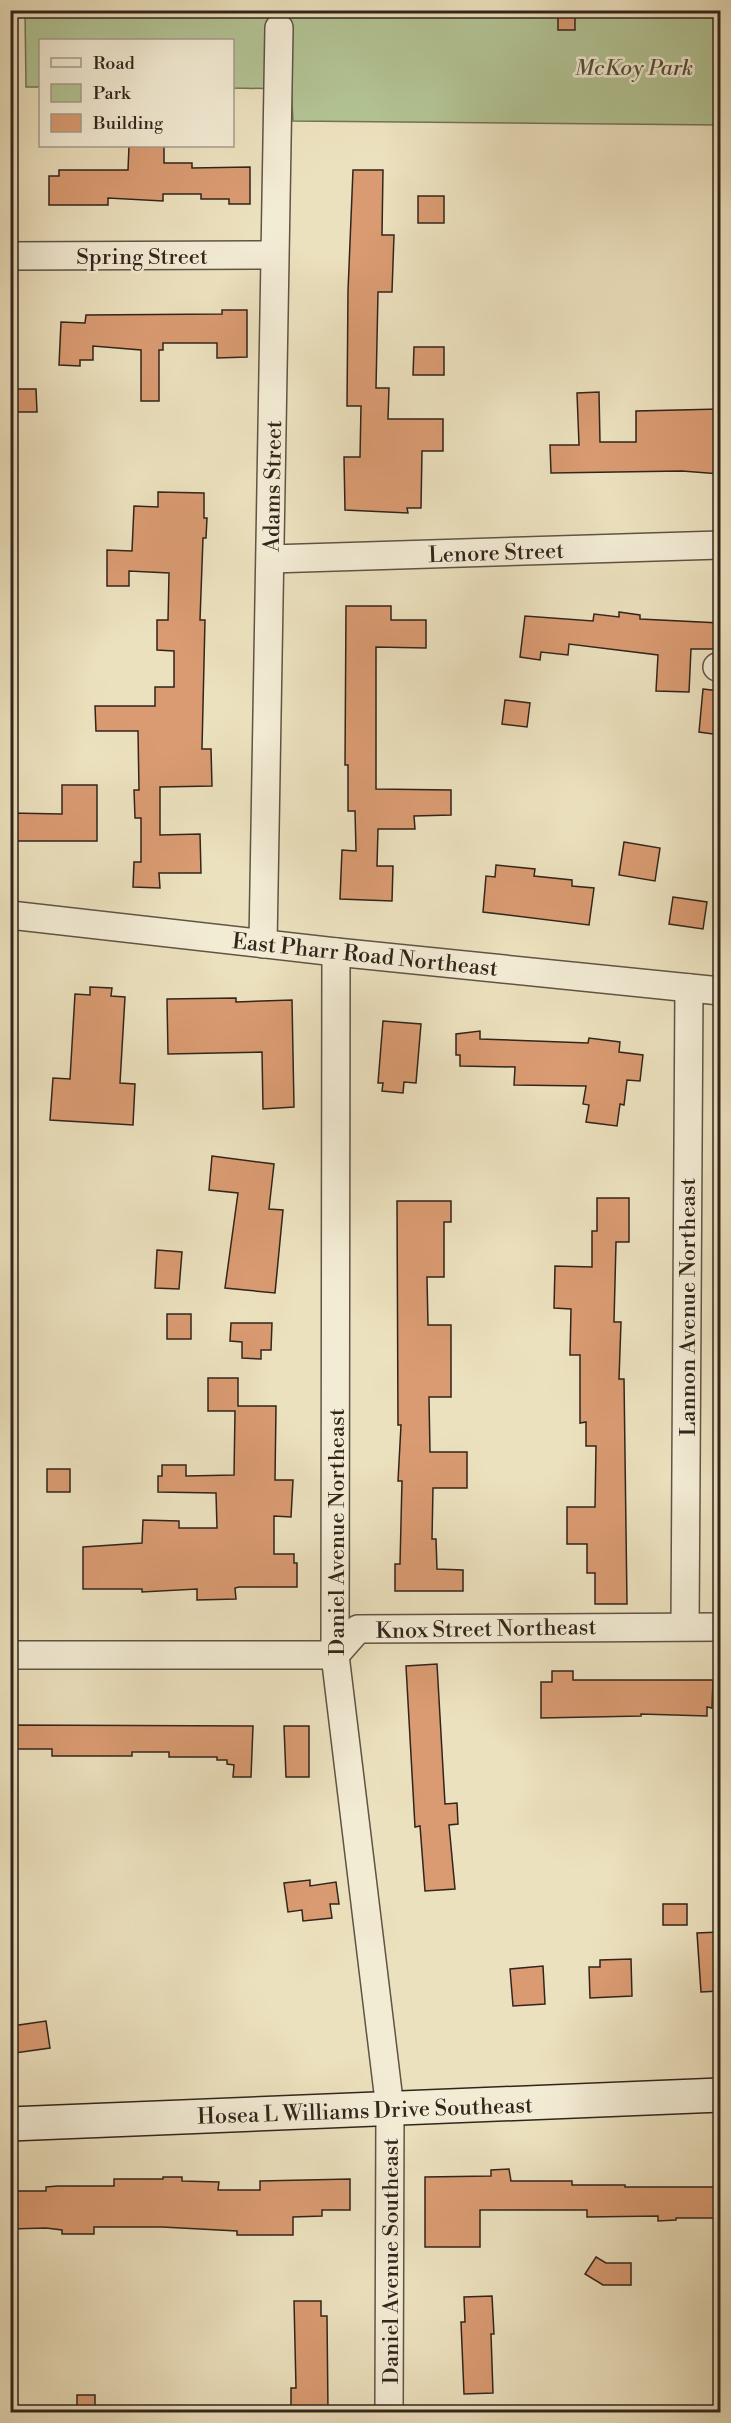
<svg xmlns="http://www.w3.org/2000/svg" width="731" height="2423" font-family="'Libre Bodoni',serif">
  <style>
    .green { fill: #b3c495; stroke: #727458; stroke-width: 1.5 }
    .building { fill: #da9b72; stroke: #32251c; stroke-width: 1.5 }
    .lines { fill: none; stroke-linecap: round; stroke-linejoin: round }
    .street-casing { stroke: #605444; stroke-width: 30 }
    .secondary-casing { stroke: #32251c; stroke-width: 36 }
    .street { stroke: #f3ecd5; stroke-width: 27 }
    .secondary { stroke: #f3ecd5; stroke-width: 33 }
    .labels { text-anchor: middle; stroke-width: 5; stroke-linejoin: round; paint-order: stroke }
    .park-label { font-size: 22px; font-style: italic; fill: #524d3a; stroke: #f3ecd5 }
    .street-label { font-size: 22px; fill: #32251c; stroke: #f3ecd5 }
  </style>
  <rect width="100%" height="100%" fill="#ece1be"/>
  <filter id="stains"><feTurbulence type="fractalNoise" baseFrequency=".00333" numOctaves="4"/><feColorMatrix values="0 0 0 0 .2 0 0 0 0 .09 0 0 0 0 .02 0 0 0 .5 -.17"/></filter>
  <radialGradient id="worn" r=".72"><stop offset=".6" stop-color="#630" stop-opacity="0"/><stop offset="1" stop-color="#630" stop-opacity=".3"/></radialGradient>
  <polygon class="green" points="25,11 720,11 720,125 293,121 291,89 233,88 232,40 40,40 40,87 26,87"/>
  <g class="building">
    <rect x="558" y="10" width="17" height="20"/>
    <polygon points="129,146 164,146 164,163 192,163 192,168 250,167 250,204 229,204 229,199 201,199 201,194 163,194 163,201 108,198 108,205 49,205 49,176 59,176 59,170 128,170"/>
    <polygon points="353,170 383,170 382,235 394,235 392,292 378,292 376,388 389,388 388,419 443,419 443,451 422,451 421,508 407,508 408,513 345,510 344,457 360,457 361,406 347,406 348,291"/>
    <rect x="418" y="196" width="26" height="27"/>
    <polygon points="222,310 247,310 247,357 217,358 217,343 163,343 163,350 159,350 159,401 141,401 141,350 93,346 93,360 80,360 80,366 59,365 61,322 85,323 86,315 222,314"/>
    <polygon points="414,347 444,347 444,375 413,375"/>
    <polygon points="10,389 36,389 37,412 10,412"/>
    <polygon points="599,392 600,442 636,442 636,411 720,409 720,474 682,471 551,473 550,445 579,445 577,393"/>
    <polygon points="158,492 204,493 204,518 207,518 206,538 203,538 200,620 205,620 202,749 211,749 212,786 160,787 160,835 200,834 201,873 159,873 160,888 133,887 134,862 141,862 141,818 135,818 134,790 139,790 138,731 96,731 95,706 155,706 155,687 174,687 174,651 157,650 157,620 168,620 169,573 129,571 129,586 107,586 107,550 132,551 134,506 158,507"/>
    <polygon points="346,606 391,606 391,620 426,620 426,648 376,647 376,789 451,790 451,815 414,816 415,829 378,829 377,866 393,866 392,901 340,899 342,850 356,851 355,811 348,811 348,765 345,765"/>
    <polygon points="619,612 640,615 640,619 720,623 720,649 691,649 689,692 656,691 658,655 569,644 568,655 541,652 540,660 520,657 525,616 593,621 594,614 619,617"/>
    <polygon points="703,689 720,691 720,735 699,732"/>
    <polygon points="505,700 530,703 527,727 502,724"/>
    <polygon points="62,785 97,785 97,841 10,841 10,813 62,814"/>
    <polygon points="624,842 660,848 655,881 619,875"/>
    <polygon points="496,865 535,869 534,876 572,880 572,886 594,888 589,925 483,912 486,876 495,877"/>
    <polygon points="673,897 707,902 703,929 669,924"/>
    <polygon points="90,987 112,988 111,996 125,997 120,1083 135,1084 133,1125 50,1120 53,1078 70,1079 75,994 90,995"/>
    <polygon points="236,998 236,1002 292,1000 294,1107 263,1109 262,1052 168,1054 167,999"/>
    <polygon points="383,1021 421,1024 416,1083 404,1082 403,1093 382,1091 383,1083 378,1083"/>
    <polygon points="480,1031 480,1039 588,1043 589,1038 620,1042 619,1052 643,1055 640,1081 627,1080 624,1105 620,1104 617,1126 586,1122 589,1105 583,1104 586,1086 514,1085 515,1067 460,1066 460,1055 456,1055 456,1034"/>
    <polygon points="212,1156 274,1164 269,1209 283,1210 275,1293 225,1288 238,1193 209,1190"/>
    <polygon points="597,1198 629,1198 629,1242 616,1242 614,1322 621,1322 619,1379 624,1379 627,1604 595,1604 595,1573 587,1573 587,1544 567,1544 567,1507 595,1507 596,1446 586,1446 586,1422 580,1423 580,1355 570,1355 571,1309 554,1308 555,1266 592,1267 592,1231 597,1231"/>
    <polygon points="397,1201 451,1201 451,1222 444,1222 444,1277 427,1277 428,1325 451,1325 451,1397 429,1397 430,1452 467,1452 467,1488 433,1488 432,1539 436,1539 437,1569 463,1570 463,1591 395,1591 395,1564 400,1564 402,1481 398,1481 401,1425 398,1425"/>
    <polygon points="157,1250 182,1252 179,1289 155,1288"/>
    <rect x="167" y="1314" width="24" height="25"/>
    <polygon points="231,1323 272,1323 271,1350 261,1350 261,1359 242,1358 242,1342 230,1341"/>
    <polygon points="208,1378 238,1378 238,1406 276,1406 275,1480 293,1480 291,1517 274,1516 274,1554 294,1554 294,1563 297,1563 297,1587 239,1587 235,1588 236,1599 197,1600 197,1589 142,1592 142,1589 83,1589 83,1547 142,1543 143,1520 179,1521 179,1528 217,1528 216,1493 158,1492 158,1476 162,1476 162,1465 186,1465 186,1476 234,1475 235,1411 208,1411"/>
    <rect x="47" y="1469" width="23" height="23"/>
    <polygon points="437,1664 445,1804 457,1803 458,1824 449,1825 455,1889 425,1891 420,1826 415,1827 406,1666"/>
    <polygon points="552,1671 573,1671 573,1680 713,1680 712,1708 707,1707 707,1716 641,1714 641,1716 541,1718 541,1682 552,1682"/>
    <polygon points="10,1725 253,1726 251,1777 233,1777 234,1765 227,1764 227,1760 217,1760 217,1757 169,1757 169,1752 132,1752 132,1756 52,1756 52,1749 10,1749"/>
    <polygon points="284,1726 309,1726 309,1777 286,1777"/>
    <polygon points="310,1880 310,1886 336,1882 339,1904 330,1904 332,1918 303,1921 302,1910 288,1912 284,1883"/>
    <rect x="663" y="1904" width="24" height="21"/>
    <polygon points="720,1932 720,1991 701,1992 697,1933"/>
    <polygon points="631,1959 632,1996 590,1998 589,1967 600,1967 600,1960"/>
    <polygon points="543,1966 545,2004 513,2006 510,1969"/>
    <polygon points="46,2021 50,2048 15,2053 12,2026"/>
    <polygon points="509,2169 511,2181 572,2181 572,2185 625,2185 625,2187 720,2187 720,2218 676,2218 676,2220 658,2221 658,2216 587,2217 587,2210 480,2210 480,2247 425,2247 425,2177 491,2176 491,2170"/>
    <polygon points="163,2177 182,2177 182,2181 219,2182 218,2190 260,2190 260,2181 350,2179 350,2210 322,2210 322,2216 293,2217 293,2235 237,2235 237,2231 162,2227 94,2227 94,2234 62,2234 62,2230 46,2228 10,2229 10,2191 46,2191 46,2187 58,2186 114,2186 114,2179 163,2179"/>
    <polygon points="596,2257 606,2263 631,2263 631,2285 603,2285 585,2274"/>
    <polygon points="492,2296 494,2334 491,2334 493,2393 464,2394 461,2322 465,2322 464,2297"/>
    <polygon points="294,2301 321,2301 321,2316 327,2316 328,2412 291,2412 291,2388 296,2388"/>
    <rect x="77" y="2395" width="18" height="17"/>
  </g>
  <g class="lines">
    <defs>
      <g id="street">
        <polyline points="10,256 273,255"/>
        <polyline points="271,559 720,545"/>
        <polyline points="717,667 720,667"/>
        <polyline points="10,915 336,952 720,991"/>
        <polyline points="263,944 279,28"/>
        <polyline points="336,952 335,1655 390,2109 389,2412"/>
        <polyline points="685,1626 689,988"/>
        <polyline points="10,1655 335,1655 358,1629 720,1627"/>
      </g>
      <polyline id="secondary" points="10,2124 720,2095"/>
    </defs>
    <use href="#street" class="street-casing"/>
    <use href="#secondary" class="secondary-casing"/>
    <use href="#street" class="street"/>
    <use href="#secondary" class="secondary"/>
  </g>
  <g class="labels">
    <g class="park-label">
      <text x="634" y="75">McKoy Park</text>
    </g>
    <g class="street-label">
      <text x="142" y="264">Spring Street</text>
      <text transform="translate(272 486) rotate(-89)" y="8">Adams Street</text>
      <text transform="translate(496 552) rotate(-2)" y="8">Lenore Street</text>
      <text transform="translate(365 954) rotate(6)" y="8">East Pharr Road Northeast</text>
      <text transform="translate(687 1307) rotate(-90)" y="8">Lannon Avenue Northeast</text>
      <text transform="translate(336 1532) rotate(-90)" y="8">Daniel Avenue Northeast</text>
      <text transform="translate(486 1628) rotate(-1)" y="8">Knox Street Northeast</text>
      <text transform="translate(365 2110) rotate(-2)" y="8">Hosea L Williams Drive Southeast</text>
      <text transform="translate(390 2261) rotate(-90)" y="8">Daniel Avenue Southeast</text>
    </g>
  </g>
  <rect width="731" height="2423" fill="none" stroke="#ece1be" stroke-width="36"/>
  <rect x="12" y="12" width="707" height="2399" fill="none" stroke="#32251c" stroke-width="3"/>
  <rect x="18" y="18" width="695" height="2387" fill="none" stroke="#32251c" stroke-width="1.5"/>
  <rect x="39" y="39" width="195" height="108" fill="#f3ecd5" stroke="#a69c8b" stroke-width="1.5"/>
  <rect x="51" y="58" width="30" height="9" fill="#f3ecd5" stroke="#a69c8b" stroke-width="1.5"/>
  <text x="93" y="69" font-size="18" fill="#32251c">Road</text>
  <rect x="51" y="84" width="30" height="18" fill="#b3c495" stroke="#a69c8b" stroke-width="1.5"/>
  <text x="93" y="99" font-size="18" fill="#32251c">Park</text>
  <rect x="51" y="114" width="30" height="18" fill="#da9b72" stroke="#a69c8b" stroke-width="1.5"/>
  <text x="93" y="129" font-size="18" fill="#32251c">Building</text>
  <rect width="100%" height="100%" filter="url(#stains)"/>
  <rect width="100%" height="100%" fill="url(#worn)"/>
</svg>
